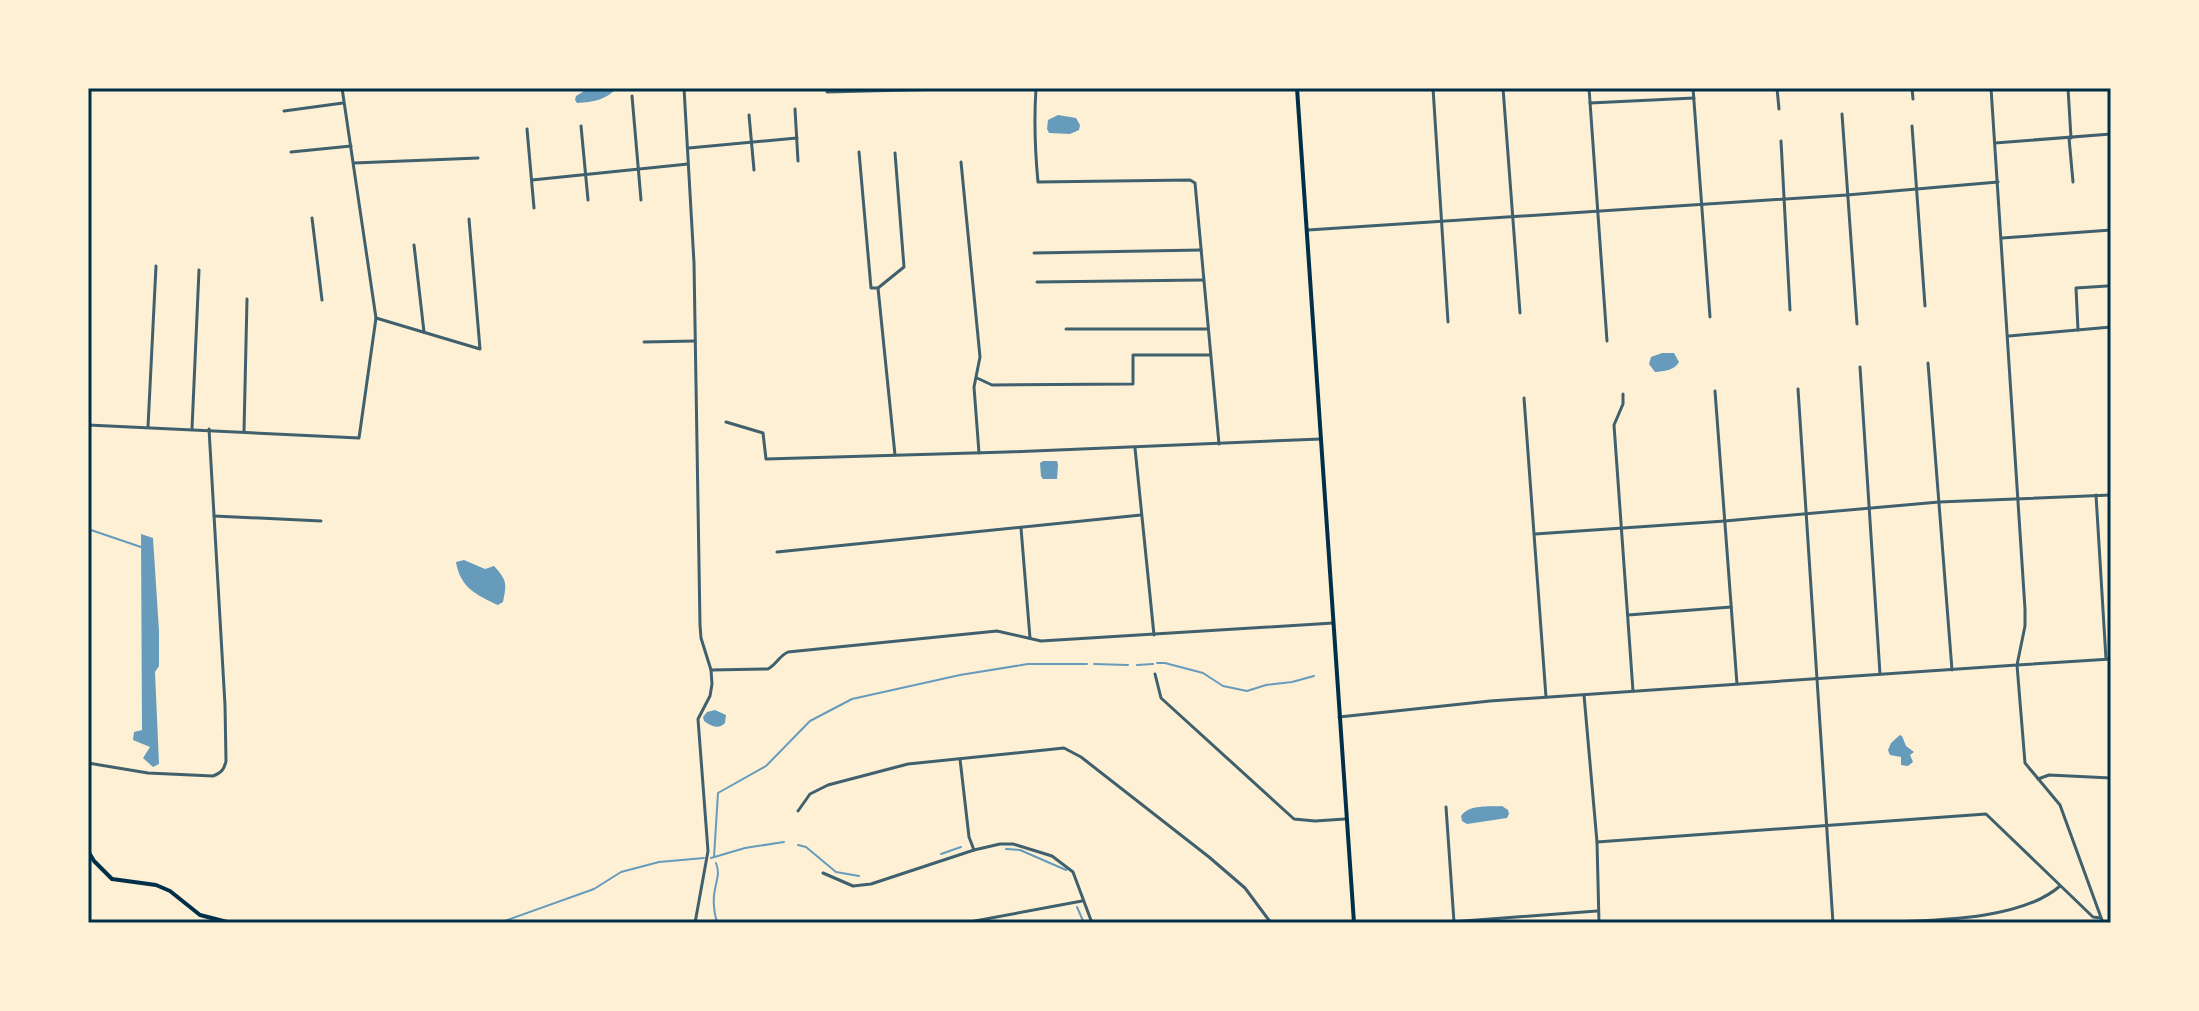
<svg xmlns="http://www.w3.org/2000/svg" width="2199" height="1011" font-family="Inter,sans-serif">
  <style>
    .water { fill: #669bbc }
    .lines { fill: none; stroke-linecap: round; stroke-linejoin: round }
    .stream { stroke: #669bbc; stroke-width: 2 }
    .minor { stroke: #3f606c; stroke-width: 3 }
    .tertiary { stroke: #3f606c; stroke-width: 3 }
    .secondary { stroke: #003049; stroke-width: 4 }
    .primary { stroke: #003049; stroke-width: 4 }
    .neatline { fill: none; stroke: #003049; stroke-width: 3 }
  </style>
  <rect width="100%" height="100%" fill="#fdf0d5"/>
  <g class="water">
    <path d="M589 88H617C606 100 593 102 577 103L575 100 576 96Z"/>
    <polygon points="1058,115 1076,118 1080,125 1079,130 1070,134 1049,133 1047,129 1048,120"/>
    <path d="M1662 353H1674L1679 362C1674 371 1664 371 1655 372L1649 364 1651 357Z"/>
    <polygon points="1043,461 1057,461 1058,465 1057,479 1043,479 1041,476 1040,463"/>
    <polygon points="141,534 153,538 159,631 159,666 155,672 159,764 153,767 143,758 150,747 133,740 134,732 142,730 142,728"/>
    <path d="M464 560 485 569 494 566C507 580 507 584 503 602L498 605C476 595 460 587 456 562Z"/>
    <path d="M715 710 726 715 725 723C718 730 711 726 704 721L703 717 707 712Z"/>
    <polygon points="1900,735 1902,736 1906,746 1914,752 1910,755 1913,762 1908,766 1901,765 1901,757 1890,755 1888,750 1891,743"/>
    <path d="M1502 806 1508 810 1509 814 1507 818 1467 824 1462 821 1461 816C1469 804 1489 807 1502 806Z"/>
  </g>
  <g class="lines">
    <g class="stream">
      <polyline points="88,529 141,547"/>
      <polyline points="1157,663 1165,663 1203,673 1223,686 1247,691 1266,685 1292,682 1314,676"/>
      <polyline points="1094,664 1128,665"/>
      <polyline points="1137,665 1153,664"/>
      <polyline points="798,845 806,847 836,872 859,876"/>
      <polyline points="1006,849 1020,850 1066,870"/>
      <polyline points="941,854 961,847"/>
      <polyline points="714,857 718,793 766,766 810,721 852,699 960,675 1028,664 1087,664"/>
      <polyline points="711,858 745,848 784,842"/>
      <path d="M716 863C720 874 717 878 715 889 712 901 714 912 717 923"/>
      <polyline points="1077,907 1084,923"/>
      <polyline points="499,923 594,889 621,872 659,862 704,858"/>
    </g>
    <g class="minor">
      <polyline points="684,88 694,263 700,625 701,638 711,670 712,684 710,696 698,719 708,851 695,923"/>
      <path d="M1036 88C1034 119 1035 151 1038 182L1190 180 1195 183 1219 444"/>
      <polyline points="1433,88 1448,322"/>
      <polyline points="1503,88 1520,313"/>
      <polyline points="1589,88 1607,341"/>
      <polyline points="1693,88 1710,317"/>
      <polyline points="1777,88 1779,109"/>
      <polyline points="1912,88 1913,99"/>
      <polyline points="2068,88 2071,138"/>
      <polyline points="827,92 988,88"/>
      <polyline points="632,96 641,200"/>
      <polyline points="1590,103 1694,98"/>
      <polyline points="795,109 798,161"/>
      <polyline points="284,111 343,103"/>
      <polyline points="1842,114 1857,324"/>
      <polyline points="749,115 754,170"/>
      <polyline points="581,126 588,200"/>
      <polyline points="1912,126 1925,306"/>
      <polyline points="527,129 534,208"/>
      <polyline points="2069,138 2073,182"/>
      <polyline points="1781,141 1790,310"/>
      <polyline points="1995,143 2111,134"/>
      <polyline points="689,148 797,138"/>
      <polyline points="291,152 351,146"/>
      <polyline points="859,152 871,288 878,288"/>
      <polyline points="895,153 904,267 878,288 895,455"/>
      <polyline points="961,162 980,357 974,387 979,453"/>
      <polyline points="354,163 478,158"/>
      <polyline points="532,180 688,164"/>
      <polyline points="312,218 322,300"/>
      <polyline points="1308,230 1847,195 1998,182"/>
      <polyline points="2002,238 2111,230"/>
      <polyline points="414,245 424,332"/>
      <polyline points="1034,253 1201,250"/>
      <polyline points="1037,282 1203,280"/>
      <polyline points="376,318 480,349 469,219"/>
      <polyline points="1066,329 1207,329"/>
      <polyline points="2078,330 2076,288 2107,286"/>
      <polyline points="2009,336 2111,327"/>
      <polyline points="644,342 695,341"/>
      <polyline points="1928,363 1952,670"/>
      <polyline points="1860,367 1880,674"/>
      <polyline points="977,378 992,385 1133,384 1133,355 1210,355"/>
      <polyline points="1798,389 1833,923"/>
      <polyline points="1715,391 1737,684"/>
      <polyline points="1623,394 1623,404 1614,425 1633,691"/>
      <polyline points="1524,398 1546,697"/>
      <polyline points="726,422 763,433 766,459 1007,452 1321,439"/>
      <polyline points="88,425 359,438 376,318 342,88"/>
      <polyline points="148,427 156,266"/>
      <polyline points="192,429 199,270"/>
      <polyline points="244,431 247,299"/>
      <polyline points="1135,448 1154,635"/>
      <polyline points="2096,495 2106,659"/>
      <polyline points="214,516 321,521"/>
      <polyline points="1021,528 1030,638"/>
      <polyline points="1535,534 1725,521 1939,502 2111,495"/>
      <polyline points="777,552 1141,515"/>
      <polyline points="1628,615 1731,607"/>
      <path d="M711 670 768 669C777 664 779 656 788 652L997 631 1041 641 1333 623"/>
      <polyline points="1155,674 1161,698 1294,819 1315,821 1345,819"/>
      <polyline points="1584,695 1597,842 1599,923"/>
      <polyline points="960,759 969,837 974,850"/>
      <path d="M88 763 148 773 213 776C221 773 224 770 226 761L225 705 209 429"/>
      <polyline points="2038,779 2049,775 2111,778"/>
      <polyline points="1446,807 1454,922"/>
      <polyline points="798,811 810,794 828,785 908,764 1064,748 1081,757 1209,857 1245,888 1271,923"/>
      <polyline points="1597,842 1986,814 2093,917 2101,918"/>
      <polyline points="823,873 853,886 871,884 974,850 1000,844 1013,844 1052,856 1073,872 1092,923"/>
      <polyline points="964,923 1082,901"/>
      <polyline points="1437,923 1597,911"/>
      <path d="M1868 923C1922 920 2018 923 2060 886"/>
      <polyline points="2103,923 2060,805 2025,763 2017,665 2111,659"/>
    </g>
    <path class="tertiary" d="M1339 717 1490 701 2017 665 2025 626V609C2014 436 2004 262 1991 88"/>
    <polyline class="secondary" points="88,851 94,861 112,879 156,885 170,891 200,915 231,923"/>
    <polyline class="primary" points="1297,88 1354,923"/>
  </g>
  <rect width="2199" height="1011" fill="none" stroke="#fdf0d5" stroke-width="180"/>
  <rect x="90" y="90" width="2019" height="831" class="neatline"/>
</svg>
